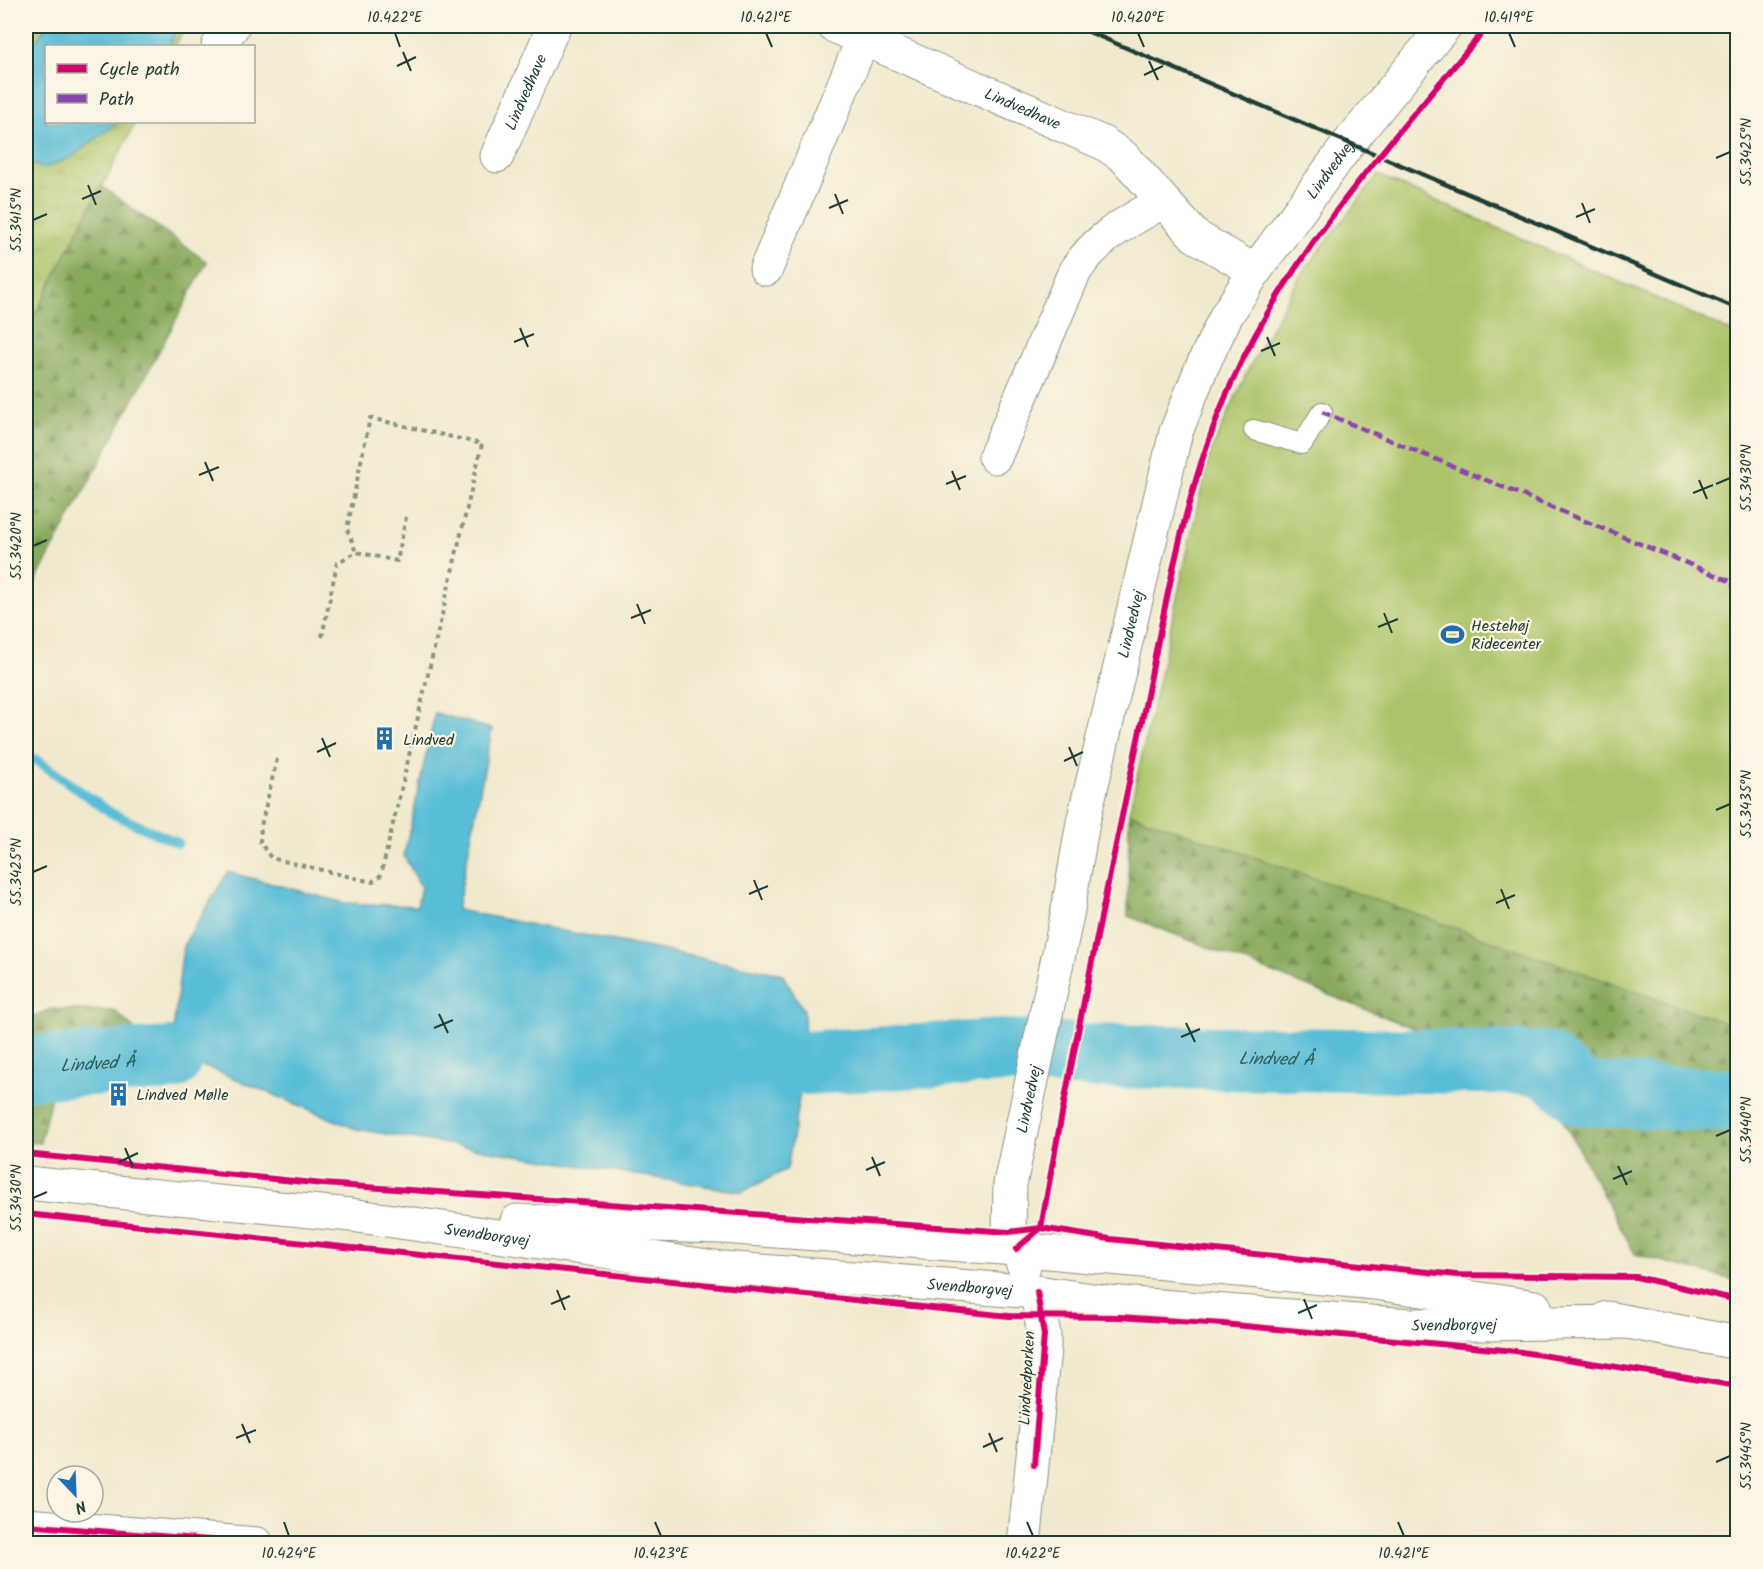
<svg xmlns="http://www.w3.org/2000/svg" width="1763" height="1569" font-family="Kalam,sans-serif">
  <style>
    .grass { fill: url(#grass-tufts); stroke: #66804e; stroke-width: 1.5 }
    .forest { fill: url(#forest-firs); stroke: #547448; stroke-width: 1.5 }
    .green { fill: #acc469; stroke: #66804e; stroke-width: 1.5 }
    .water { fill: #59bdd7; stroke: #3c7d86; stroke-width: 1.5 }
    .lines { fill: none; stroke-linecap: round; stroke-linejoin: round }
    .stream { stroke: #59bdd7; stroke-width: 10 }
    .river { stroke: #59bdd7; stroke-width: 64 }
    .lane-casing { stroke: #889381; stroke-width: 22 }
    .street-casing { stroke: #889381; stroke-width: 35 }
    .secondary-casing { stroke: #889381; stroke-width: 35 }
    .path { stroke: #889381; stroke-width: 4; stroke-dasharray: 4.5 4.5; stroke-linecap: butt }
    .lane { stroke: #fff; stroke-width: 20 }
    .street { stroke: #fff; stroke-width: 33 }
    .secondary { stroke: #fff; stroke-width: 33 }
    .rail { stroke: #1f3d34; stroke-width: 4.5 }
    .quiet { stroke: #8e44ad; stroke-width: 4.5; stroke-dasharray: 9 4.5; stroke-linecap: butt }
    .cycleway-casing { stroke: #fcf5e5; stroke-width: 10 }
    .cycleway { stroke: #d6006c; stroke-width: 6 }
    .ticks { fill: none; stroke: #1f3d34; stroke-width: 2 }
    .labels { text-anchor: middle; stroke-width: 4.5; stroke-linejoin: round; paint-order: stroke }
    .street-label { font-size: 16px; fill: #1f3d34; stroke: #fcf5e5 }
    .poi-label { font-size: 16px; fill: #1f3d34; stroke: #fcf5e5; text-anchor: start }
    .water-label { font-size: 18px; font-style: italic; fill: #2e5d5d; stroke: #fcf5e5 }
    .neatline { fill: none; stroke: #1f3d34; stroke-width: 2 }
    .ticks-label { font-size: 15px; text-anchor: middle; fill: #1f3d34 }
  </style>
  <defs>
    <pattern id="grass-tufts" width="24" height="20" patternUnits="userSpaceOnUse" patternTransform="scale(1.5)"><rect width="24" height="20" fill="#acc469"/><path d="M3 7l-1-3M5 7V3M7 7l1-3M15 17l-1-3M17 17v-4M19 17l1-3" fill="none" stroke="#8ba057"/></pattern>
    <pattern id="forest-firs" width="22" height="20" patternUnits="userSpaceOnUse" patternTransform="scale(1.5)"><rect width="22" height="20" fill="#89aa5d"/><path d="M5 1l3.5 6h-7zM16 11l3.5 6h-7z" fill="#6f8c4e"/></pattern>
  </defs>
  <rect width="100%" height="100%" fill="#fcf5e5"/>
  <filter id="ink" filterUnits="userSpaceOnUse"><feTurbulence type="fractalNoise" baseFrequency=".0167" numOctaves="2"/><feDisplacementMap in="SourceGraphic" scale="12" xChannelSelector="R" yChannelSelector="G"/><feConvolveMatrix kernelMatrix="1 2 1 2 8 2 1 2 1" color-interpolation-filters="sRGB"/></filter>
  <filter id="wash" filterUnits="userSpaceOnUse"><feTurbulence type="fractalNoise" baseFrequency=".008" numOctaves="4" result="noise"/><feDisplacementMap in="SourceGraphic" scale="24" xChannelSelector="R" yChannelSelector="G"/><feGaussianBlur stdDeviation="1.35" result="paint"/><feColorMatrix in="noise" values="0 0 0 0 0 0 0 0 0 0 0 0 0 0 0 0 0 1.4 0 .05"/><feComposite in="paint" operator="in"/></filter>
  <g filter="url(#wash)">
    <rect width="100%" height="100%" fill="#f1e9ce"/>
    <polygon class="grass" points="26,26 187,26 174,46 46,46 46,122 136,122 26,332"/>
    <g class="forest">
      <polygon points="101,186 207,262 26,599 26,332"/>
      <polygon points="1129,813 1737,1027 1737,1281 1635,1254 1540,1078 1128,916"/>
      <polygon points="51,1009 115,1011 139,1034 131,1056 61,1055 40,1143 26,1142 26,1019"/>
    </g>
    <polygon class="green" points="1378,175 1737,334 1737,1027 1129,813 1209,455 1249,368 1301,274"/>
    <g class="water">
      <polygon points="47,26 177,26 170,46 46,46 46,122 118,122 70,158 44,168 26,162 26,77 33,45"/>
      <polygon points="435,713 492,729 457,910 782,974 804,1011 805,1063 787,1169 742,1192 356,1129 212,1069 170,1059 183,946 228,872 345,903 417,906 421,887 404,856"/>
    </g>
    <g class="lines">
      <polyline class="stream" points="26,755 38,761 111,813 178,843"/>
      <g class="river">
        <path id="s1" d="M805 1063 1004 1051 1093 1056 1544 1063 1582 1094 1738 1101"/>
        <path id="s2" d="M26 1068 170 1059"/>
      </g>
    </g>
  </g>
  <g filter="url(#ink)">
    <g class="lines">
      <defs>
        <polyline id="lane" points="1254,430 1302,444 1322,412"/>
        <g id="street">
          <path id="s3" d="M834 26 1103 143 1124 157 1195 236 1255 271"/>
          <polyline points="218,46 233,26"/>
          <path id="s4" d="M497 156 554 26"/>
          <polyline points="766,269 863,39"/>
          <path d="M995 457 1075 271C1099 235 1126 223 1162 202"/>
          <polyline points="26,1525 257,1544"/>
          <polyline points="1024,1544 1044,1349 1044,1335 1037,1292"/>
        </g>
        <g id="secondary">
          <path id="s5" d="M26 1183 351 1215 722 1268 1037 1292 1107 1302 1410 1325 1628 1322"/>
          <polyline points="517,1221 722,1227 1016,1249 1375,1283 1535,1307"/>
          <path id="s6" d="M1024 1266 1009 1232 1010 1184 1067 915 1083 822 1176 432 1201 369 1226 316 1255 271 1349 143 1445 26"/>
          <polyline points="1607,1318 1738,1343"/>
        </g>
      </defs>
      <use href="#lane" class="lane-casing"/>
      <use href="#street" class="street-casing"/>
      <use href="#secondary" class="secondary-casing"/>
      <g class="path">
        <polyline points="322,637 337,563 356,552 397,561 406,517"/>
        <polyline points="277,759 261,826 260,842 271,858 372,882 381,875 482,444 370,418 347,529 356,552"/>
      </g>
      <use href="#lane" class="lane"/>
      <use href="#street" class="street"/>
      <use href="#secondary" class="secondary"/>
      <polyline class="rail" points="1075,26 1738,309"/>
      <polyline class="quiet" points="1322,412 1732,582 1738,597"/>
      <defs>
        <g id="cycleway">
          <polyline points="26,1154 323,1184 1009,1232 1041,1228 1110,1239 1457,1275 1636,1277 1738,1300"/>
          <polyline points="26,1214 1009,1316 1119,1317 1223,1324 1515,1351 1738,1386"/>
          <path d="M1016 1249 1041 1228C1071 1059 1106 892 1141 725 1165 610 1183 490 1232 382 1291 250 1396 136 1488 26"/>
          <polyline points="1034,1465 1044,1335 1037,1292"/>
          <polyline points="26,1525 257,1544"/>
        </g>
      </defs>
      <use href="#cycleway" class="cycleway-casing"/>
      <use href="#cycleway" class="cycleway"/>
    </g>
  </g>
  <path class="ticks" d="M395 33 400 47M766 33 772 47M1138 33 1144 47M1509 33 1515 47M403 52 411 71M1149 61 1158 80M397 66 416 57M1144 75 1163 66M1716 158 1730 152M88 185 96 205M835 194 843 214M82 199 101 191M1582 203 1590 223M829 208 848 200M1576 217 1595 209M33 220 47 214M520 328 528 347M1267 337 1275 356M514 342 534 334M1261 351 1280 343M205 462 213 481M952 471 960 490M199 475 219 467M1699 480 1707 499M946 484 966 476M1716 484 1730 478M1693 493 1713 485M33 546 47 540M637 604 645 624M1384 613 1392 633M631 618 651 610M1378 627 1398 619M322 738 330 757M1069 747 1077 766M317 752 336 743M1064 761 1083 752M1716 810 1730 804M33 872 47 866M754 880 762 900M1501 889 1509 909M749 894 768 886M1496 903 1515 895M439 1014 448 1033M1186 1023 1195 1042M434 1028 453 1020M1181 1037 1200 1029M1716 1136 1730 1130M125 1148 133 1167M872 1157 880 1176M119 1162 138 1153M1618 1166 1627 1185M866 1170 885 1162M1613 1179 1632 1171M33 1198 47 1192M557 1290 565 1310M1304 1299 1312 1319M551 1304 570 1296M1298 1313 1317 1305M242 1424 250 1443M989 1433 997 1452M236 1438 256 1430M983 1447 1003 1438M1716 1462 1730 1456M284 1522 289 1536M655 1522 661 1536M1027 1522 1033 1536M1398 1522 1404 1536"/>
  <defs>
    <symbol id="stadium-bare" viewBox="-9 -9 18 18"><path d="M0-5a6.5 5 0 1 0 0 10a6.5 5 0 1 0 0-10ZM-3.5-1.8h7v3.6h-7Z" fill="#1f6fb2" stroke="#fcf5e5" stroke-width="2.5" paint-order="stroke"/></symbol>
    <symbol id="building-bare" viewBox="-9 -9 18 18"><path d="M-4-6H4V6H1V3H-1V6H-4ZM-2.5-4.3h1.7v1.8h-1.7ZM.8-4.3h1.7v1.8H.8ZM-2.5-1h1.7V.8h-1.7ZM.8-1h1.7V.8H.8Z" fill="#1f6fb2" stroke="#fcf5e5" stroke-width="2.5" paint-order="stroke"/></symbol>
  </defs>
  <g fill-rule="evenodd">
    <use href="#stadium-bare" x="1436" y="618" width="33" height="33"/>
    <use href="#building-bare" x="368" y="722" width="33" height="33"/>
    <use href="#building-bare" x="102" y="1078" width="33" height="33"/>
  </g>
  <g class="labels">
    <g class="street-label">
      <text dy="6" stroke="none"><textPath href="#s4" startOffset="70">Lindvedhave</textPath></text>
      <text dy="6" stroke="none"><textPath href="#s3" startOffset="206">Lindvedhave</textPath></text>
      <text dy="6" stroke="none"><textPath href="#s6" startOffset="1162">Lindvedvej</textPath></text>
      <text dy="6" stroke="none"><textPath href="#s6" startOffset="658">Lindvedvej</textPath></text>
      <text dy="6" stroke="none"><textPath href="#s6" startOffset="172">Lindvedvej</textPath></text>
      <text dy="6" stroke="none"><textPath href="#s5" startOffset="464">Svendborgvej</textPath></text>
      <text dy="6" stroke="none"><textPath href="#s5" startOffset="950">Svendborgvej</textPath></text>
      <text dy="6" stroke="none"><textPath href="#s5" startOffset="1436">Svendborgvej</textPath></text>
      <text transform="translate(1026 1378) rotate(-87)" y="6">Lindvedparken</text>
    </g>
    <g class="poi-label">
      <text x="1471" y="631">Hestehøj<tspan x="1471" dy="18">Ridecenter</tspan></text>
      <text x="403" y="745">Lindved</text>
      <text x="136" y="1100">Lindved Mølle</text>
    </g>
    <g class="water-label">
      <text dy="6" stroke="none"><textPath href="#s1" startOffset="472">Lindved Å</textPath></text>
      <text dy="6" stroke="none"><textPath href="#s2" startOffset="72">Lindved Å</textPath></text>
    </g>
  </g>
  <rect width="1763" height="1569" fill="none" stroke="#fcf5e5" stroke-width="66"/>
  <rect x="45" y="45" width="210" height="78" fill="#fcf5e5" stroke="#a4ab9e" stroke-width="1.5"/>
  <rect x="57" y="64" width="30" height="9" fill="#d6006c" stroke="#a4ab9e" stroke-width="1.5"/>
  <text x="99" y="75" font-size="18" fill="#1f3d34">Cycle path</text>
  <rect x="57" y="94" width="30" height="9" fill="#8e44ad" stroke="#a4ab9e" stroke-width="1.5"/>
  <text x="99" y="105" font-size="18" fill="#1f3d34">Path</text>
  <g transform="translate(75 1494) rotate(157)"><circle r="28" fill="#fcf5e5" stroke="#a4ab9e" stroke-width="1.5"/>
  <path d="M0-4.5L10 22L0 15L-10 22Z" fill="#1f6fb2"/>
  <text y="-9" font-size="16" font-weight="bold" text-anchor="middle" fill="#1f3d34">N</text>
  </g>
  <rect x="33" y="33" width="1697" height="1503" class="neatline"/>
  <g class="ticks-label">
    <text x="395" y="22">10.422°E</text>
    <text x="766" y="22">10.421°E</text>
    <text x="1138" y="22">10.420°E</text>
    <text x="1509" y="22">10.419°E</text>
    <text transform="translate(1746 152) rotate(-90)" y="5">55.3425°N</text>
    <text transform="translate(16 220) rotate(-90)" y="5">55.3415°N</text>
    <text transform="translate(1746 478) rotate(-90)" y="5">55.3430°N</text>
    <text transform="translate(16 546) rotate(-90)" y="5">55.3420°N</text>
    <text transform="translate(1746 804) rotate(-90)" y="5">55.3435°N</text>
    <text transform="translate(16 872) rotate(-90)" y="5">55.3425°N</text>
    <text transform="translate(1746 1130) rotate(-90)" y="5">55.3440°N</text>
    <text transform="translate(16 1198) rotate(-90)" y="5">55.3430°N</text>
    <text transform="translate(1746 1456) rotate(-90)" y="5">55.3445°N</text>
    <text x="289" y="1558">10.424°E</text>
    <text x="661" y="1558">10.423°E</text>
    <text x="1033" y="1558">10.422°E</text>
    <text x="1404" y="1558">10.421°E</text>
  </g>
</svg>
